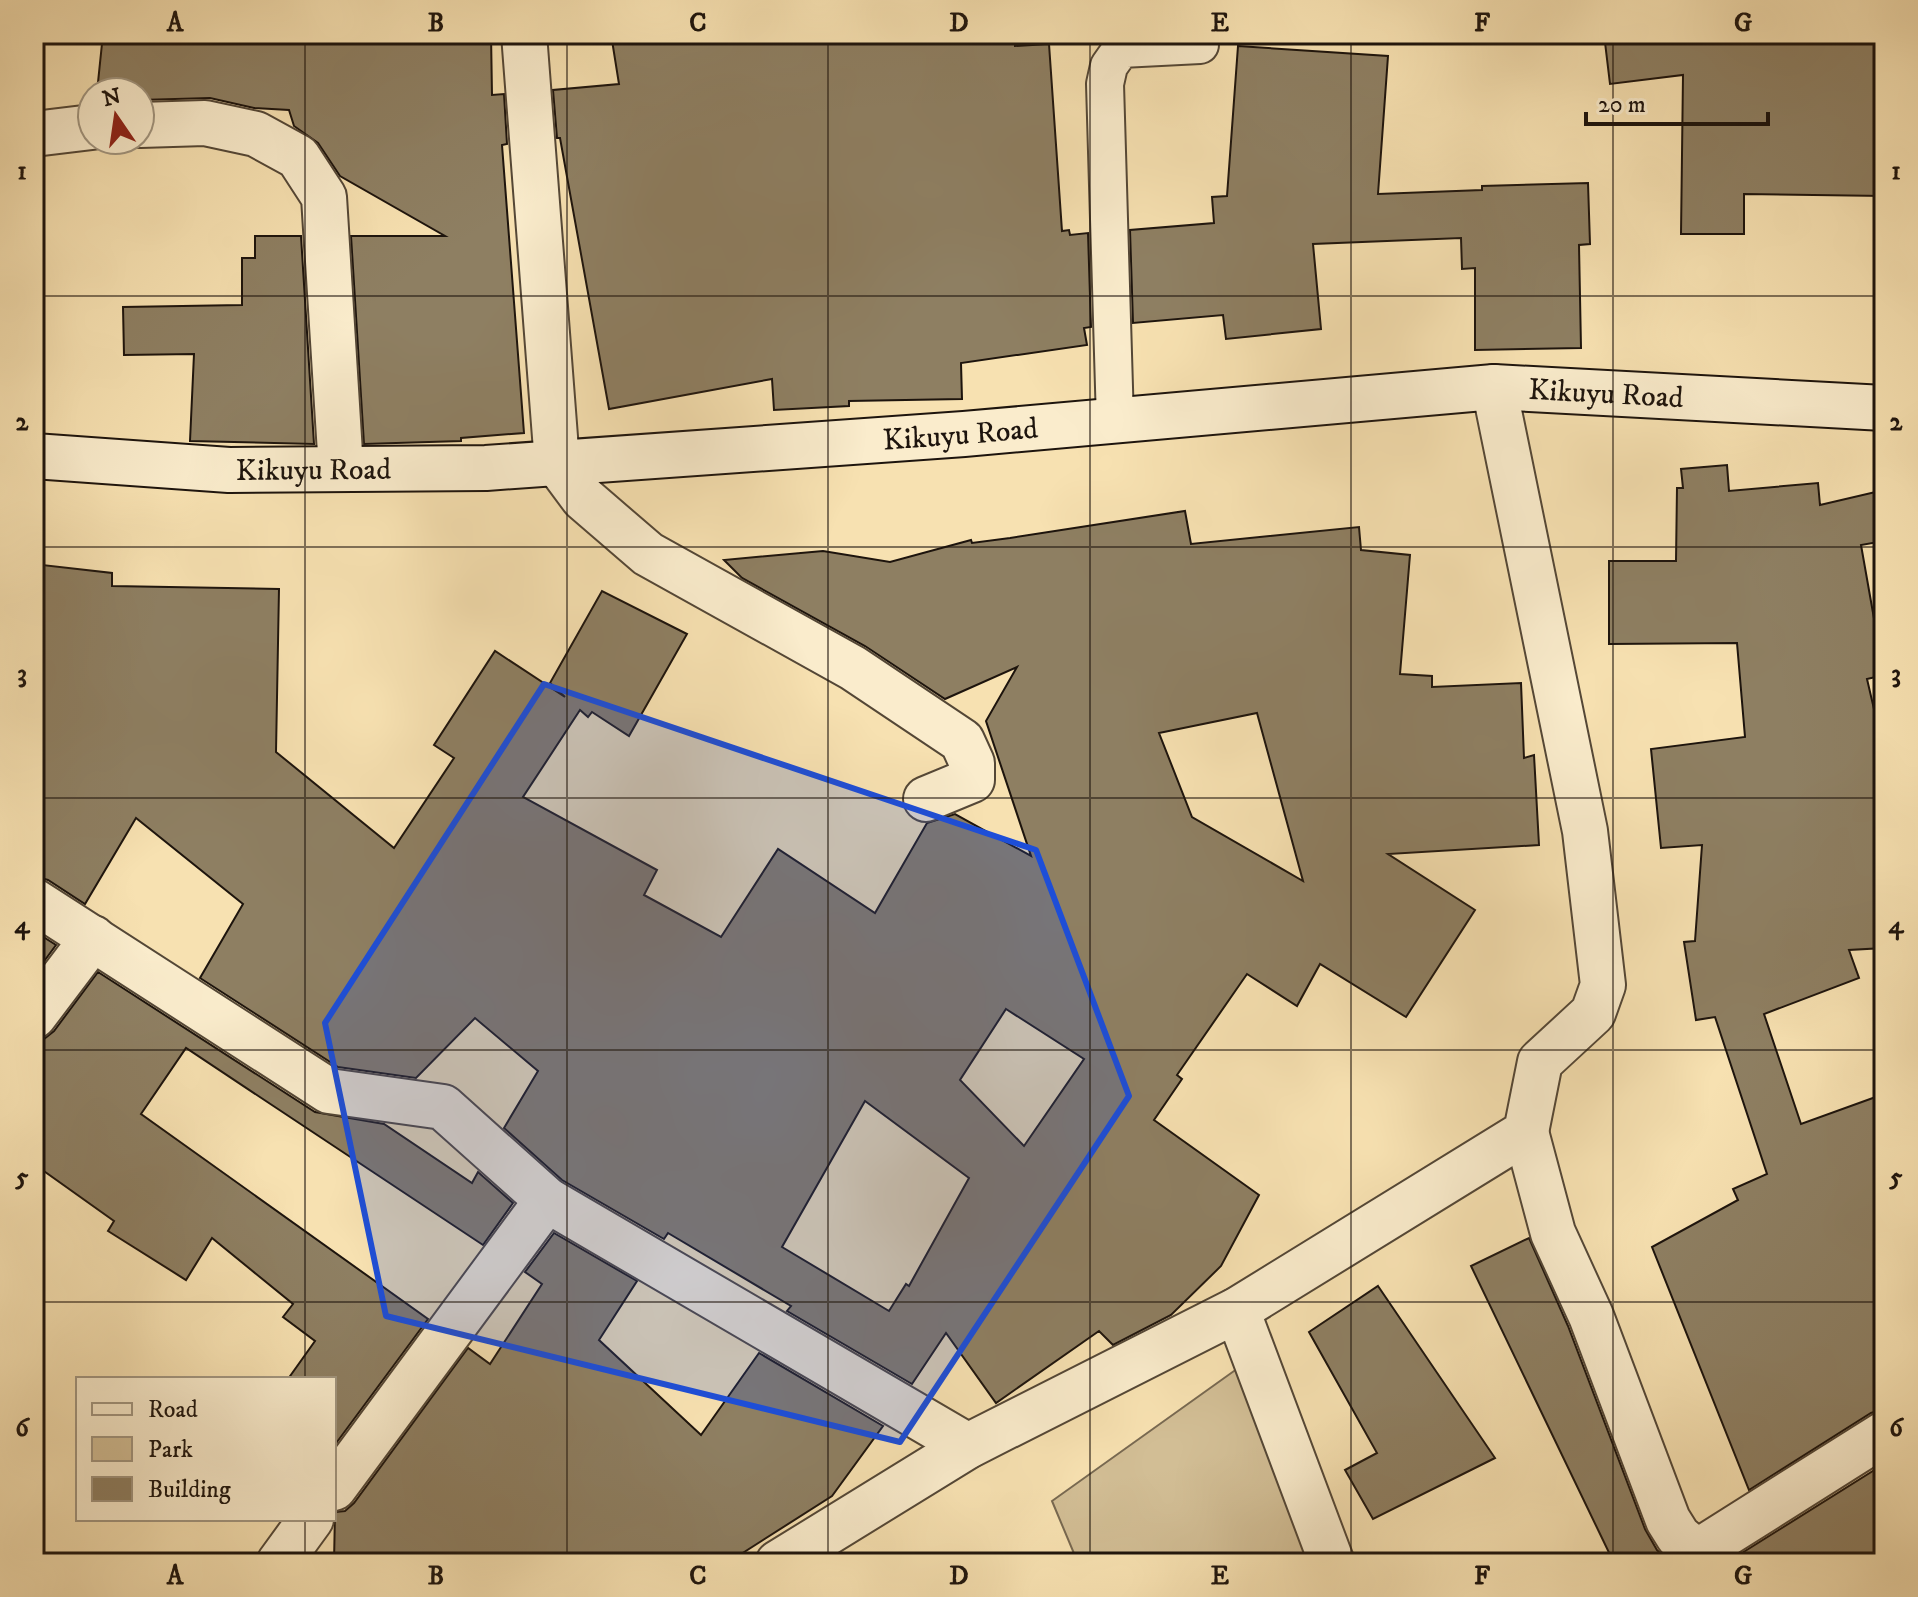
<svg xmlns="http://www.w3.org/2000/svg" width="1918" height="1597" font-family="'IM FELL DW Pica',serif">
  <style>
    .green { fill: #d2be95; stroke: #786951; stroke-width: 2 }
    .building { fill: #8e7f62; stroke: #1d140d; stroke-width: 2; fill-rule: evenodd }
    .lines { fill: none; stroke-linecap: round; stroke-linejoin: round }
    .lane-casing { stroke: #544736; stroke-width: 40 }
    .street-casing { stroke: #544736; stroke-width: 48 }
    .secondary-casing { stroke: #1d140d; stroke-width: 48 }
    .lane { stroke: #faeccc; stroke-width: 36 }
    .street { stroke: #faeccc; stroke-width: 44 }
    .secondary { stroke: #faeccc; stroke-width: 44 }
    .marked { fill: #1d4ed8; fill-opacity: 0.2; stroke: #1d4ed8; stroke-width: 6; stroke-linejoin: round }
    .grid { fill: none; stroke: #1d140d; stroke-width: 2; stroke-opacity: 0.55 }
    .labels { text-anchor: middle; stroke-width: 7; stroke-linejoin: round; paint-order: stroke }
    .street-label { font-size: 30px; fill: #1d140d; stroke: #faeccc }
    .neatline { fill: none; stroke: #1d140d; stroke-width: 3 }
    .grid-label { font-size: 26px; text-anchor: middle; font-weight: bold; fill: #1d140d }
  </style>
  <rect width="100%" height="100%" fill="#f7e1b1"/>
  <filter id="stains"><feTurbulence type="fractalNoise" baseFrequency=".0025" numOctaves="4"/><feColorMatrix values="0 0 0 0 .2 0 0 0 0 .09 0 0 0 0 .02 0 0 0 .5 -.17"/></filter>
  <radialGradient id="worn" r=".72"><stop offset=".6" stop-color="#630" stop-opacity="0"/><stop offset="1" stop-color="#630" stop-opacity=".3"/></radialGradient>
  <polygon class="green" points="1241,1366 1314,1563 1078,1563 1052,1501"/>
  <g class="building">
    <polygon points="103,34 491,34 492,95 504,94 507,144 502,145 524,433 461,438 461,441 364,444 351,236 445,236 340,176 318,143 294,126 289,110 254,108 210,98 140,100 140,92 97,92"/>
    <polygon points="611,34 1015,34 1015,46 1049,44 1062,231 1069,230 1070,235 1088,233 1091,327 1084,328 1087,345 961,363 962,399 849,401 849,406 774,410 772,379 609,409 560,138 557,138 553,90 619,84"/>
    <polygon points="1604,34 1884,34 1884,196 1744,194 1744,234 1681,234 1683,75 1610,84"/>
    <polygon points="1238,46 1388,56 1378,194 1482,190 1482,186 1588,183 1590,244 1579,245 1581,348 1475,350 1475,268 1462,269 1461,238 1313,244 1321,329 1226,339 1223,315 1133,323 1130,230 1214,223 1212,197 1227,196"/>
    <polygon points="255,236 301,236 314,444 190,441 194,354 124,355 123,307 242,305 242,258 255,258"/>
    <polygon points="1727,465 1729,491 1818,483 1820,505 1884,490 1884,541 1861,545 1884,675 1867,679 1884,752 1884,948 1849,950 1859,978 1764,1014 1801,1124 1884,1094 1884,1409 1871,1413 1749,1490 1652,1247 1738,1200 1733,1189 1767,1174 1715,1017 1696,1020 1684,942 1695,941 1702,845 1661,848 1651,749 1745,737 1737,643 1609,644 1609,561 1676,561 1677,488 1683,488 1681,469"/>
    <path d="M1185 511 1191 544 1359 527 1361 550 1410 555 1400 674 1432 676V687L1521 683 1524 758 1534 755 1539 845 1388 854 1475 910 1406 1017 1320 964 1297 1006 1247 974 1177 1075 1182 1079 1154 1120 1259 1195 1221 1266 1171 1315 1113 1345 1099 1331 996 1403 946 1333 912 1384 787 1311 791 1306 668 1233 664 1239 562 1180 504 1128 538 1071 475 1018 416 1078 338 1067 200 978 243 904 136 818 85 904 48 880 34 876V564L112 573V586L279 589 276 752 394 848 454 758 434 745 495 651 565 697 550 683 602 591 687 634 629 736 592 712 588 717 580 710 523 797 657 870 644 895 721 937 778 849 875 913 927 823 955 814 1031 856 986 721 1017 667 945 699 865 646 742 578 724 560 823 551 890 562 971 540 972 543 1010 538ZM1257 713 1303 881 1192 817 1159 733ZM1006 1009 1084 1059 1024 1146 960 1080ZM865 1101 969 1178 909 1286 906 1284 889 1311 782 1247Z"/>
    <polygon points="34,931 56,945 34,975"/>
    <polygon points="98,972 315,1112 384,1124 472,1183 478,1172 513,1203 483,1245 186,1048 141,1114 428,1319 334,1446 334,1379 288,1379 315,1341 283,1317 293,1304 212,1238 186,1280 108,1231 114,1221 34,1164 34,1040 44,1039 54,1031"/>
    <polygon points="554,1233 637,1281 599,1340 701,1435 759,1353 883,1426 832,1496 727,1563 334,1563 335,1512 345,1511 354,1503 468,1348 490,1364 542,1284 525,1272"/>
    <polygon points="1529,1238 1568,1326 1645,1529 1657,1550 1671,1563 1614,1563 1471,1266"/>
    <polygon points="1378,1286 1495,1458 1373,1519 1345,1470 1377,1453 1309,1332"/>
    <polygon points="1884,1464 1884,1563 1726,1563"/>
  </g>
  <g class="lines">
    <defs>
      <polyline id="lane" points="1115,421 1105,84 1109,66 1121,49 1200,45"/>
      <g id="street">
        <polyline points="524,34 557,463 583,498 648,554 853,668 962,741 972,763 972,780 926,799"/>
        <polyline points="140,125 205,123 256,134 298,157 324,197 341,469"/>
        <polyline points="34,134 92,127"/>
        <polyline points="34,901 329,1091 443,1107 547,1200 968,1446"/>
        <polyline points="34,1016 93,938"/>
        <polyline points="1526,1132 1553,1233 1591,1316 1668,1520 1678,1536 1697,1552 1884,1434"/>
        <polyline points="1237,1310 1332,1563"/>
        <polyline points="334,1488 547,1200"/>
        <polyline points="279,1563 311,1519"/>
        <polyline points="778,1563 968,1446 1237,1310 1526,1132 1540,1062 1593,1013 1603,985 1585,831 1494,387"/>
      </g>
      <g id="secondary">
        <path id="s1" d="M34 456 229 470 486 468 964 434 1494 387 1884 408"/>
      </g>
    </defs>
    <use href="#lane" class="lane-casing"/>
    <use href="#street" class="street-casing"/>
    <use href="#secondary" class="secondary-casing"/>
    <use href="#lane" class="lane"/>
    <use href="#street" class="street"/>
    <use href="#secondary" class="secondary"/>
  </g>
  <path class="marked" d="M544 684 1036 850 1129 1096 900 1442 386 1316 325 1023Z"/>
  <path class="grid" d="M305 34V1379M567 34V1563M828 34V1563M1090 34V1563M1351 34V1563M1613 34V1563M34 296H1884M34 547H1884M34 798H1884M34 1050H1884M34 1302H1884M305 1519V1563"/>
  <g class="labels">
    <g class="street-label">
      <text dy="10" stroke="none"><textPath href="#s1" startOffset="1576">Kikuyu Road</textPath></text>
      <text dy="10" stroke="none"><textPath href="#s1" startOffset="928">Kikuyu Road</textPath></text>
      <text dy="10" stroke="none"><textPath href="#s1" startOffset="280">Kikuyu Road</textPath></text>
    </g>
  </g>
  <rect width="1918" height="1597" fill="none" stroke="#f7e1b1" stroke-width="88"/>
  <rect x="76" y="1377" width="260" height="144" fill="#faeccc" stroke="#a29680" stroke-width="2"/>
  <rect x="92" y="1403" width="40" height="12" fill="#faeccc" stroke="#a29680" stroke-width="2"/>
  <text x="148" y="1417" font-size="24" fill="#1d140d">Road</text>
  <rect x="92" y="1437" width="40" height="24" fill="#d2be95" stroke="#a29680" stroke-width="2"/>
  <text x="148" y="1457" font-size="24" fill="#1d140d">Park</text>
  <rect x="92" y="1477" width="40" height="24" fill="#8e7f62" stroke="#a29680" stroke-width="2"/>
  <text x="148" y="1497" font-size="24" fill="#1d140d">Building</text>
  <g transform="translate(116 116) rotate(347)"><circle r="38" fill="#faeccc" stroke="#a29680" stroke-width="2"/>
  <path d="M0-6L14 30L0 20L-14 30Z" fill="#8f2418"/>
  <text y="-12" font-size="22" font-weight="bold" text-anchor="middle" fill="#1d140d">N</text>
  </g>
  <path d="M1586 112v12h182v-12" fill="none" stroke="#1d140d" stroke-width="4"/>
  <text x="1598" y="112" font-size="24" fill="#1d140d" stroke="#faeccc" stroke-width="6" paint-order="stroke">20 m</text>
  <rect x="44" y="44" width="1830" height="1509" class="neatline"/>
  <g class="grid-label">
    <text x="175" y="31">A</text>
    <text x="436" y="31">B</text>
    <text x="698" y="31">C</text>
    <text x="959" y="31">D</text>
    <text x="1220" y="31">E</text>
    <text x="1482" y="31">F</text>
    <text x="1743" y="31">G</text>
    <text x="22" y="179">1</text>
    <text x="1896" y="179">1</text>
    <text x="22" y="430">2</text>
    <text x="1896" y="430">2</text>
    <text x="22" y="682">3</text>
    <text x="1896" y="682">3</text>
    <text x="22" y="933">4</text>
    <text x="1896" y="933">4</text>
    <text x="22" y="1185">5</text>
    <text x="1896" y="1185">5</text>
    <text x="22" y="1436">6</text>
    <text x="1896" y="1436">6</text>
    <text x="175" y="1584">A</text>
    <text x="436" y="1584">B</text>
    <text x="698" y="1584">C</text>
    <text x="959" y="1584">D</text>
    <text x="1220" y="1584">E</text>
    <text x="1482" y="1584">F</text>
    <text x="1743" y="1584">G</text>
  </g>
  <rect width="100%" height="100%" filter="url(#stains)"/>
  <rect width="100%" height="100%" fill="url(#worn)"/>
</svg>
